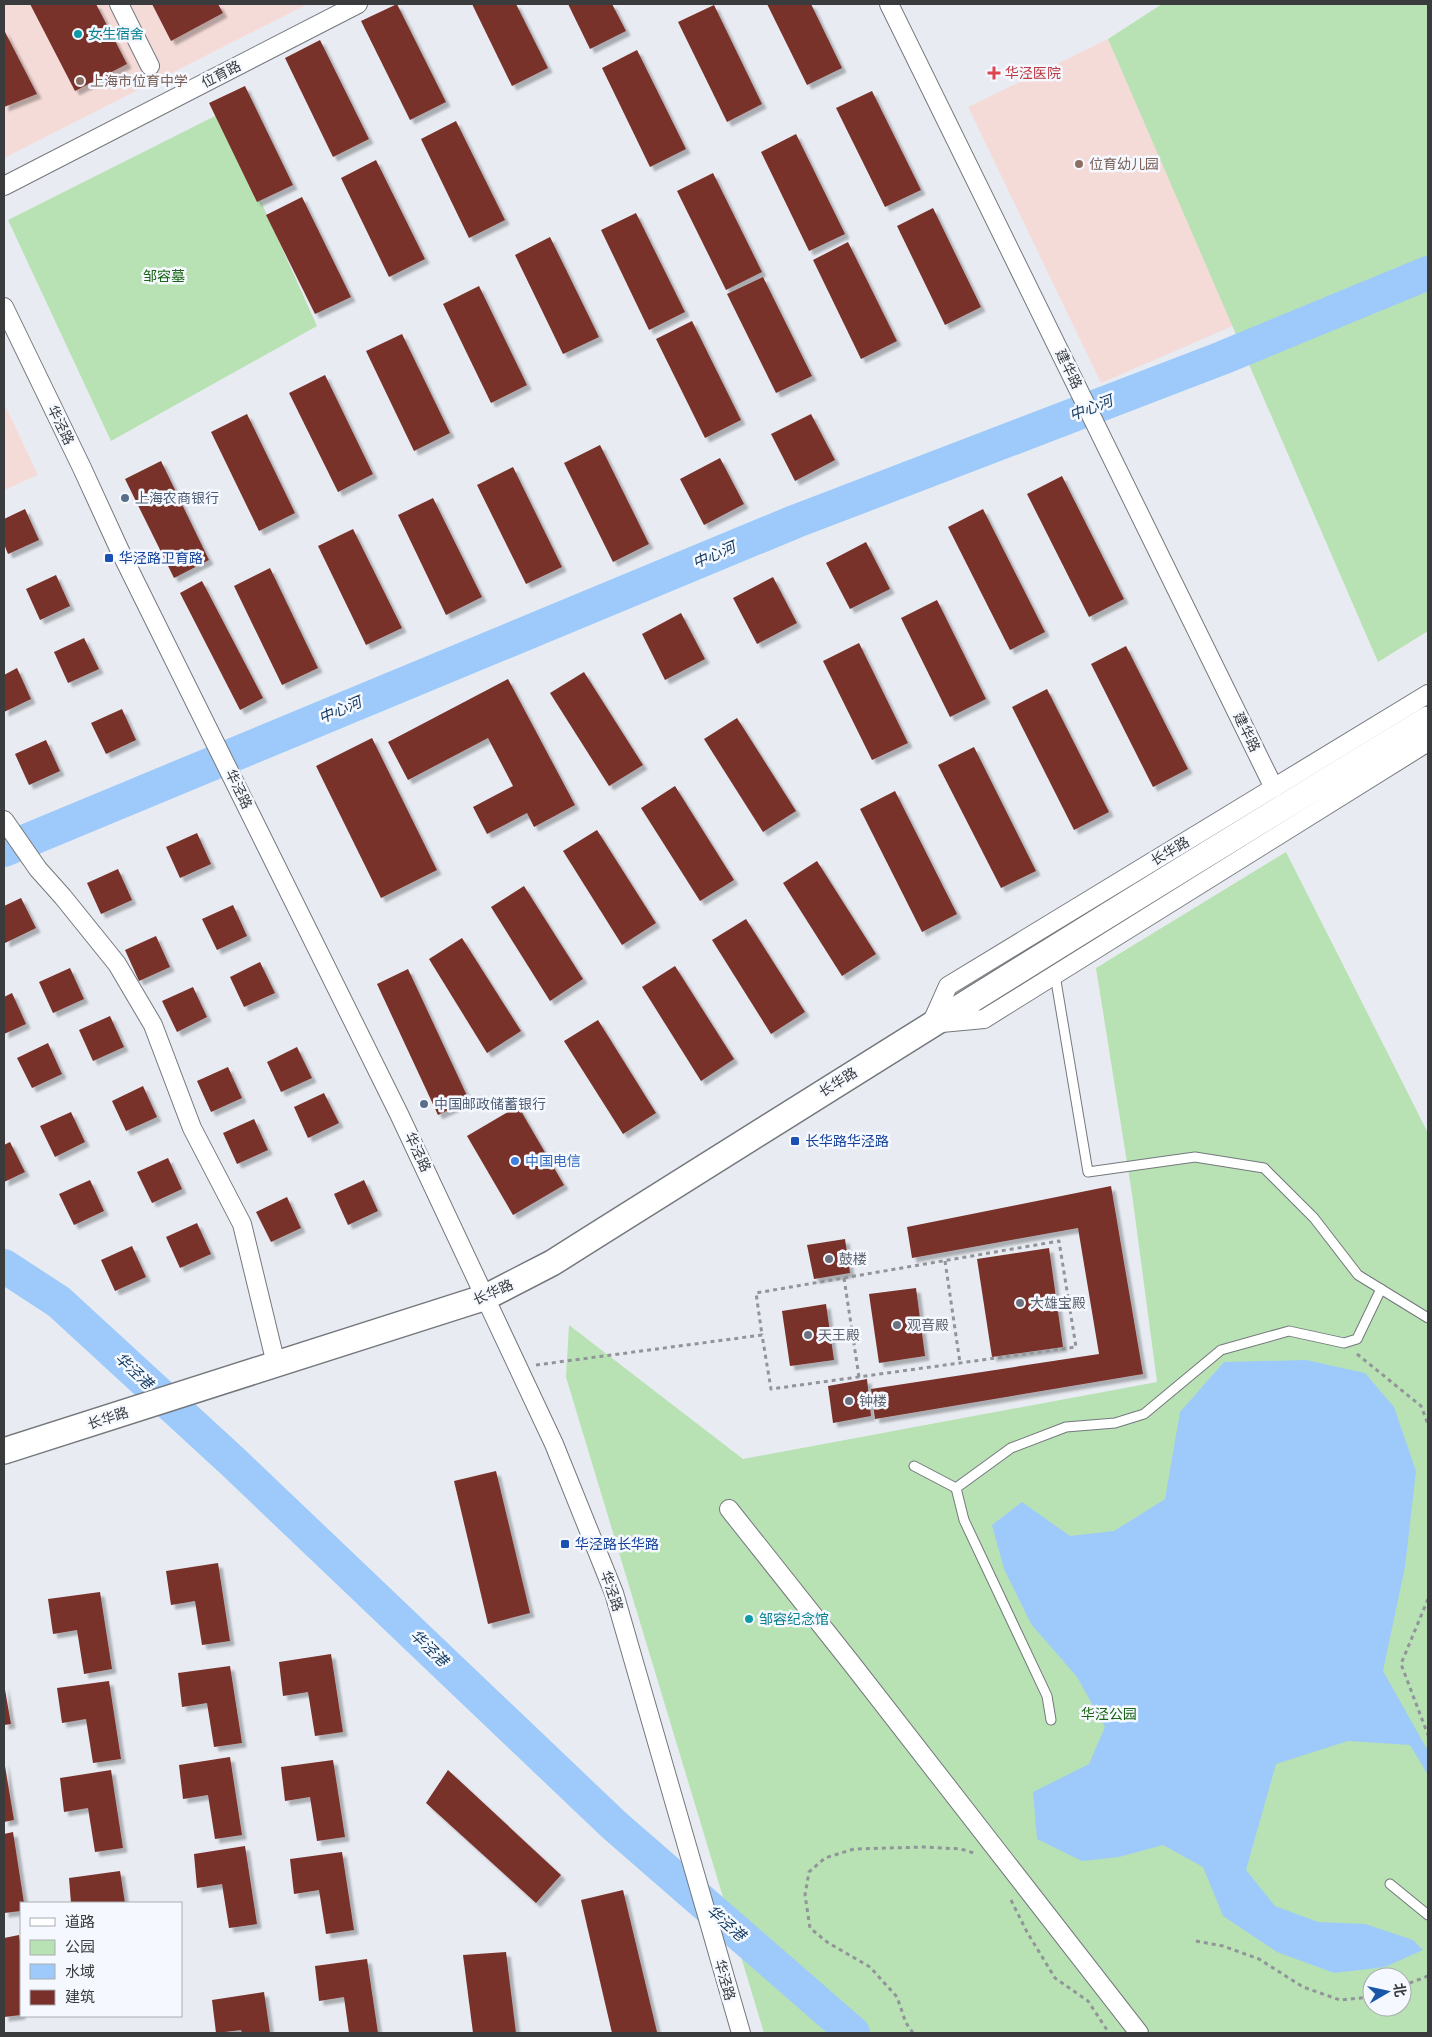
<svg xmlns="http://www.w3.org/2000/svg" width="1432" height="2037" font-family="Barlow,'Noto Sans SC',sans-serif">
  <style>
    .education { fill: #f5dbd8 }
    .green { fill: #b8e2b3; fill-rule: evenodd }
    .water { fill: #9dcafa }
    .lines { fill: none; stroke-linecap: round; stroke-linejoin: round }
    .river { stroke: #9dcafa; stroke-width: 34 }
    .building { fill: #79302b; filter: url(#shadow) }
    .lane-casing { stroke: #74787d; stroke-width: 11 }
    .street-casing { stroke: #74787d; stroke-width: 20 }
    .secondary-casing { stroke: #74787d; stroke-width: 28 }
    .path { stroke: #919498; stroke-width: 3; stroke-dasharray: 4 4; stroke-linecap: butt }
    .lane { stroke: #fff; stroke-width: 9 }
    .street { stroke: #fff; stroke-width: 18 }
    .secondary { stroke: #fff; stroke-width: 25 }
    .culture-dot { fill: #0f9aa8; stroke: #f5f9ff; stroke-width: 2 }
    .health-dot { fill: #e0444e; stroke: #f5f9ff; stroke-width: 2 }
    .education-dot { fill: #8d6e63; stroke: #f5f9ff; stroke-width: 2 }
    .service-dot { fill: #5c6f8a; stroke: #f5f9ff; stroke-width: 2 }
    .transit-dot { fill: #1a4fb4; stroke: #f5f9ff; stroke-width: 2 }
    .shop-dot { fill: #3f7fe0; stroke: #f5f9ff; stroke-width: 2 }
    .worship-dot { fill: #6b7280; stroke: #f5f9ff; stroke-width: 2 }
    .labels { text-anchor: middle; stroke-width: 5; stroke-linejoin: round; paint-order: stroke }
    .culture-label { font-size: 14px; fill: #0d838f; stroke: #f5f9ff; text-anchor: start }
    .health-label { font-size: 14px; fill: #be3a42; stroke: #f5f9ff; text-anchor: start }
    .street-label { font-size: 14px; fill: #393b3d; stroke: #f5f9ff }
    .education-label { font-size: 14px; fill: #785e54; stroke: #f5f9ff; text-anchor: start }
    .park-label { font-size: 14px; fill: #1a6515; stroke: #f5f9ff }
    .service-label { font-size: 14px; fill: #4e5e75; stroke: #f5f9ff; text-anchor: start }
    .transit-label { font-size: 14px; fill: #164399; stroke: #f5f9ff; text-anchor: start }
    .shop-label { font-size: 14px; fill: #366cbe; stroke: #f5f9ff; text-anchor: start }
    .worship-label { font-size: 14px; fill: #5b616d; stroke: #f5f9ff; text-anchor: start }
    .water-label { font-size: 15px; font-style: italic; fill: #153d63; stroke: #f5f9ff }
  </style>
  <defs>
    <filter id="shadow"><feDropShadow dx="4.5" dy="4.5" stdDeviation="1" flood-color="#0004"/></filter>
  </defs>
  <rect width="100%" height="100%" fill="#e8ecf2"/>
  <g class="education">
    <polygon points="4,4 308,4 4,158"/>
    <polygon points="1108,39 1235,325 1101,383 968,107"/>
    <polygon points="4,403 38,475 4,490"/>
  </g>
  <g class="green">
    <polygon points="1162,4 1428,4 1428,631 1378,662 1108,39"/>
    <polygon points="221,113 317,326 111,441 8,220"/>
    <path d="M1286 852 1428 1133V2033H764L566 1377 569 1325 743 1459 1157 1382 1132 1194 1096 968ZM1372 1977H1402V2007H1372Z"/>
  </g>
  <polygon class="water" points="1306,1360 1365,1373 1394,1407 1416,1471 1405,1567 1383,1671 1428,1751 1428,1775 1410,1745 1348,1741 1276,1764 1246,1870 1275,1906 1318,1922 1365,1924 1413,1940 1423,1950 1385,1967 1334,1973 1277,1952 1223,1916 1203,1867 1163,1845 1119,1857 1082,1861 1037,1839 1033,1792 1089,1764 1105,1727 1077,1677 1031,1624 1004,1569 992,1525 1022,1502 1070,1536 1114,1531 1165,1499 1180,1412 1224,1362"/>
  <g class="lines">
    <g class="river">
      <polyline points="4,850 794,522 1222,358 1428,273"/>
      <polyline points="4,1266 59,1302 232,1461 614,1825 853,2033"/>
    </g>
  </g>
  <g class="building">
    <polygon points="30,4 96,4 127,64 75,91"/>
    <polygon points="152,4 218,4 223,13 171,41"/>
    <polygon points="397,4 446,102 410,120 361,21"/>
    <polygon points="472,4 516,4 548,68 512,86"/>
    <polygon points="568,4 612,4 626,31 590,49"/>
    <polygon points="767,4 811,4 842,68 807,85"/>
    <polygon points="714,5 762,104 727,122 678,22"/>
    <polygon points="4,30 37,94 4,107"/>
    <polygon points="320,40 369,139 333,157 285,58"/>
    <polygon points="637,50 686,149 650,167 602,68"/>
    <polygon points="245,86 293,185 257,202 209,103"/>
    <polygon points="872,91 921,190 885,207 836,108"/>
    <polygon points="456,121 505,220 469,238 421,139"/>
    <polygon points="796,134 845,234 809,251 761,152"/>
    <polygon points="376,160 425,259 389,277 341,178"/>
    <polygon points="713,173 762,272 726,290 677,191"/>
    <polygon points="302,197 351,297 315,314 266,215"/>
    <polygon points="933,208 981,307 945,325 897,226"/>
    <polygon points="636,213 685,312 649,330 601,230"/>
    <polygon points="550,237 599,337 563,354 515,255"/>
    <polygon points="848,242 897,341 861,359 813,260"/>
    <polygon points="763,277 812,376 776,393 727,294"/>
    <polygon points="479,286 527,385 491,403 443,304"/>
    <polygon points="692,321 741,420 705,438 656,339"/>
    <polygon points="402,334 450,433 414,451 366,351"/>
    <polygon points="325,375 373,474 338,492 289,393"/>
    <polygon points="247,414 295,513 259,531 211,432"/>
    <polygon points="811,414 835,460 795,481 771,434"/>
    <polygon points="600,445 649,544 613,562 564,463"/>
    <polygon points="720,458 744,504 704,525 680,479"/>
    <polygon points="161,461 209,560 174,578 125,479"/>
    <polygon points="513,467 562,567 526,584 477,485"/>
    <polygon points="1062,476 1124,599 1089,617 1027,494"/>
    <polygon points="433,498 482,597 446,615 398,515"/>
    <polygon points="25,509 39,540 8,554 4,544 4,519"/>
    <polygon points="983,509 1045,632 1010,650 948,527"/>
    <polygon points="353,529 402,628 366,645 318,546"/>
    <polygon points="866,542 890,589 850,609 826,563"/>
    <polygon points="270,568 318,668 282,685 234,586"/>
    <polygon points="56,575 70,606 40,620 26,589"/>
    <polygon points="773,577 797,623 757,644 733,598"/>
    <polygon points="202,581 263,698 240,710 180,593"/>
    <polygon points="937,600 986,699 950,717 901,618"/>
    <polygon points="681,613 705,659 665,680 642,634"/>
    <polygon points="84,638 99,669 68,683 54,652"/>
    <polygon points="859,643 908,743 872,760 823,661"/>
    <polygon points="1126,646 1188,769 1153,787 1091,664"/>
    <polygon points="17,668 31,699 4,712 4,675"/>
    <polygon points="584,672 643,765 609,786 550,693"/>
    <polygon points="508,679 575,805 534,827 527,813 487,834 473,807 513,786 488,738 408,780 388,742"/>
    <polygon points="1047,689 1109,812 1074,830 1012,707"/>
    <polygon points="122,709 136,740 106,754 91,723"/>
    <polygon points="737,718 796,811 763,832 704,739"/>
    <polygon points="372,738 437,870 381,898 316,766"/>
    <polygon points="46,740 60,771 29,785 15,754"/>
    <polygon points="974,747 1036,871 1001,888 938,765"/>
    <polygon points="675,786 734,880 700,901 641,808"/>
    <polygon points="895,791 957,914 922,932 860,809"/>
    <polygon points="597,830 656,923 622,945 563,851"/>
    <polygon points="197,833 211,864 180,878 166,847"/>
    <polygon points="817,861 876,954 842,976 783,883"/>
    <polygon points="118,869 132,900 101,914 87,883"/>
    <polygon points="524,886 583,979 550,1001 491,907"/>
    <polygon points="21,898 36,928 5,943 4,906"/>
    <polygon points="233,905 247,936 217,950 202,919"/>
    <polygon points="746,919 805,1012 771,1034 712,940"/>
    <polygon points="156,936 170,967 139,981 125,950"/>
    <polygon points="462,938 521,1031 487,1053 429,959"/>
    <polygon points="260,962 275,993 244,1007 230,977"/>
    <polygon points="675,966 734,1059 701,1081 642,987"/>
    <polygon points="70,968 84,999 53,1013 39,982"/>
    <polygon points="408,969 469,1100 438,1115 377,984"/>
    <polygon points="193,987 207,1017 177,1032 162,1001"/>
    <polygon points="12,993 26,1024 4,1034 4,997"/>
    <polygon points="110,1016 124,1047 93,1061 79,1030"/>
    <polygon points="598,1020 656,1113 623,1134 564,1041"/>
    <polygon points="48,1043 62,1074 32,1088 17,1058"/>
    <polygon points="297,1047 312,1078 281,1092 267,1062"/>
    <polygon points="228,1067 242,1098 211,1112 197,1081"/>
    <polygon points="143,1086 157,1117 126,1131 112,1101"/>
    <polygon points="324,1093 339,1123 308,1138 294,1107"/>
    <polygon points="518,1106 564,1185 513,1215 467,1136"/>
    <polygon points="71,1112 85,1142 55,1157 40,1126"/>
    <polygon points="254,1119 268,1150 237,1164 223,1133"/>
    <polygon points="10,1142 25,1172 4,1182 4,1145"/>
    <polygon points="168,1158 182,1189 152,1203 137,1172"/>
    <polygon points="90,1180 104,1211 74,1225 59,1194"/>
    <polygon points="364,1180 378,1211 348,1225 334,1194"/>
    <polygon points="1111,1186 1143,1374 875,1419 871,1389 1099,1354 1078,1228 912,1258 907,1227"/>
    <polygon points="287,1197 301,1228 271,1242 256,1212"/>
    <polygon points="197,1223 211,1254 180,1268 166,1237"/>
    <polygon points="845,1239 850,1273 814,1279 807,1245"/>
    <polygon points="132,1246 146,1277 115,1291 101,1260"/>
    <polygon points="1049,1248 1063,1347 992,1357 977,1259"/>
    <polygon points="916,1288 925,1356 879,1363 869,1294"/>
    <polygon points="826,1304 834,1360 790,1366 782,1311"/>
    <polygon points="867,1379 871,1416 833,1423 828,1386"/>
    <polygon points="496,1471 530,1613 488,1624 454,1481"/>
    <polygon points="218,1563 230,1641 202,1645 195,1601 171,1605 166,1571"/>
    <polygon points="100,1592 112,1669 84,1674 77,1630 53,1634 48,1599"/>
    <polygon points="331,1654 343,1732 315,1736 308,1692 283,1696 279,1662"/>
    <polygon points="230,1666 242,1743 214,1747 207,1703 182,1707 178,1673"/>
    <polygon points="109,1681 121,1759 93,1763 86,1719 62,1723 57,1688"/>
    <polygon points="4,1684 11,1724 4,1725"/>
    <polygon points="230,1757 242,1835 215,1839 208,1795 183,1799 179,1765"/>
    <polygon points="4,1760 14,1820 4,1822"/>
    <polygon points="333,1760 345,1837 317,1841 310,1797 285,1801 281,1767"/>
    <polygon points="111,1770 123,1848 95,1852 88,1808 64,1812 60,1778"/>
    <polygon points="448,1770 561,1875 536,1903 426,1803"/>
    <polygon points="13,1832 24,1903 21,1903 21,1911 4,1913 4,1834"/>
    <polygon points="245,1846 257,1924 229,1928 222,1884 197,1888 194,1854"/>
    <polygon points="342,1852 354,1930 326,1934 319,1890 294,1894 290,1859"/>
    <polygon points="120,1871 125,1903 71,1903 69,1878"/>
    <polygon points="623,1890 657,2032 652,2033 612,2033 581,1900"/>
    <polygon points="19,1935 21,1950 21,2015 4,2017 4,1938"/>
    <polygon points="506,1952 516,2033 473,2033 463,1955"/>
    <polygon points="367,1959 378,2033 349,2033 344,1997 319,2001 315,1966"/>
    <polygon points="264,1992 270,2033 242,2033 241,2030 216,2033 212,2000"/>
  </g>
  <g class="lines">
    <defs>
      <g id="lane">
        <polyline points="1055,975 1088,1172 1195,1157 1264,1168 1314,1218 1358,1275 1428,1318"/>
        <polyline points="914,1466 956,1488"/>
        <polyline points="1051,1720 1047,1696 964,1520 956,1488 1011,1448 1066,1427 1115,1423 1144,1414 1221,1350 1289,1331 1344,1343 1357,1339 1381,1289"/>
        <polyline points="1390,1884 1428,1915"/>
      </g>
      <g id="street">
        <polyline points="119,4 150,66"/>
        <polyline points="889,4 1274,788"/>
        <polyline points="4,186 358,4"/>
        <polyline points="4,307 82,468 121,553 399,1114 554,1444 614,1593 741,2033"/>
        <polyline points="1428,694 948,986 931,1024 984,1019 1428,742"/>
        <polyline points="4,820 38,869 63,897 117,964 153,1025 192,1128 242,1224 276,1364"/>
        <polyline points="729,1509 852,1664 1139,2033"/>
      </g>
      <path id="secondary" d="M4 1451 486 1297 552 1263C843 1080 1134 897 1428 719"/>
    </defs>
    <use href="#lane" class="lane-casing"/>
    <use href="#street" class="street-casing"/>
    <use href="#secondary" class="secondary-casing"/>
    <g class="path">
      <polyline points="945,1261 960,1363"/>
      <polyline points="844,1278 859,1377"/>
      <polyline points="1357,1354 1421,1406 1428,1424"/>
      <polyline points="536,1365 762,1335 771,1389 1076,1347 1059,1241 756,1293 762,1335"/>
      <polyline points="1428,1599 1401,1664 1428,1735"/>
      <polyline points="1011,1900 1027,1932 1055,1978 1088,2001 1109,2033"/>
      <polyline points="1196,1941 1223,1946 1259,1959 1303,1987 1340,2000 1372,1997"/>
      <polyline points="1402,1986 1428,1976"/>
      <polyline points="913,2033 906,2023 897,1997 870,1967 827,1942 810,1928 805,1895 809,1872 825,1858 854,1849 924,1847 961,1849 977,1854"/>
    </g>
    <use href="#lane" class="lane"/>
    <use href="#street" class="street"/>
    <use href="#secondary" class="secondary"/>
  </g>
  <g class="culture-dot">
    <circle cx="78" cy="34" r="5"/>
    <circle cx="749" cy="1619" r="5"/>
  </g>
  <path class="health-dot" d="M991.5 65.5h5v5h5v5h-5v5h-5v-5h-5v-5h5z"/>
  <g class="education-dot">
    <circle cx="80" cy="81" r="5"/>
    <circle cx="1079" cy="164" r="5"/>
  </g>
  <g class="service-dot">
    <circle cx="125" cy="498" r="5"/>
    <circle cx="424" cy="1104" r="5"/>
  </g>
  <g class="transit-dot">
    <rect x="104" y="553" width="10" height="10" rx="2.5"/>
    <rect x="790" y="1136" width="10" height="10" rx="2.5"/>
    <rect x="560" y="1539" width="10" height="10" rx="2.5"/>
  </g>
  <circle class="shop-dot" cx="515" cy="1161" r="5"/>
  <g class="worship-dot">
    <circle cx="829" cy="1259" r="5"/>
    <circle cx="1020" cy="1303" r="5"/>
    <circle cx="897" cy="1325" r="5"/>
    <circle cx="808" cy="1335" r="5"/>
    <circle cx="849" cy="1401" r="5"/>
  </g>
  <g class="labels">
    <g class="culture-label">
      <text x="88" y="39">女生宿舍</text>
      <text x="759" y="1624">邹容纪念馆</text>
    </g>
    <g class="health-label">
      <text x="1005" y="78">华泾医院</text>
    </g>
    <g class="street-label">
      <text transform="translate(221 74) rotate(-27)" y="5">位育路</text>
      <text transform="translate(1069 369) rotate(64)" y="5">建华路</text>
      <text transform="translate(61 425) rotate(64)" y="5">华泾路</text>
      <text transform="translate(1247 732) rotate(64)" y="5">建华路</text>
      <text transform="translate(239 789) rotate(64)" y="5">华泾路</text>
      <text transform="translate(1170 851) rotate(-31)" y="5">长华路</text>
      <text transform="translate(838 1082) rotate(-32)" y="5">长华路</text>
      <text transform="translate(418 1152) rotate(65)" y="5">华泾路</text>
      <text transform="translate(493 1292) rotate(-24)" y="5">长华路</text>
      <text transform="translate(108 1418) rotate(-18)" y="5">长华路</text>
      <text transform="translate(612 1591) rotate(71)" y="5">华泾路</text>
      <text transform="translate(725 1980) rotate(74)" y="5">华泾路</text>
    </g>
    <g class="education-label">
      <text x="90" y="86">上海市位育中学</text>
      <text x="1089" y="169">位育幼儿园</text>
    </g>
    <g class="park-label">
      <text x="164" y="281">邹容墓</text>
      <text x="1109" y="1719">华泾公园</text>
    </g>
    <g class="service-label">
      <text x="135" y="503">上海农商银行</text>
      <text x="434" y="1109">中国邮政储蓄银行</text>
    </g>
    <g class="transit-label">
      <text x="119" y="563">华泾路卫育路</text>
      <text x="805" y="1146">长华路华泾路</text>
      <text x="575" y="1549">华泾路长华路</text>
    </g>
    <g class="shop-label">
      <text x="525" y="1166">中国电信</text>
    </g>
    <g class="worship-label">
      <text x="839" y="1264">鼓楼</text>
      <text x="1030" y="1308">大雄宝殿</text>
      <text x="907" y="1330">观音殿</text>
      <text x="818" y="1340">天王殿</text>
      <text x="859" y="1406">钟楼</text>
    </g>
    <g class="water-label">
      <text transform="translate(1091 408) rotate(-21)" y="5">中心河</text>
      <text transform="translate(714 555) rotate(-23)" y="5">中心河</text>
      <text transform="translate(340 710) rotate(-23)" y="5">中心河</text>
      <text transform="translate(134 1371) rotate(43)" y="5">华泾港</text>
      <text transform="translate(429 1648) rotate(44)" y="5">华泾港</text>
      <text transform="translate(726 1923) rotate(41)" y="5">华泾港</text>
    </g>
  </g>
  <rect width="1432" height="2037" fill="none" stroke="#393b3d" stroke-width="10"/>
  <rect x="20" y="1902" width="162" height="115" fill="#f5f9ff" stroke="#aaadb1"/>
  <rect x="30" y="1918" width="25" height="8" fill="#ffffff" stroke="#aaadb1"/>
  <text x="65" y="1927" font-size="15" fill="#393b3d">道路</text>
  <rect x="30" y="1940" width="25" height="15" fill="#b8e2b3" stroke="#aaadb1"/>
  <text x="65" y="1952" font-size="15" fill="#393b3d">公园</text>
  <rect x="30" y="1964" width="25" height="15" fill="#9dcafa" stroke="#aaadb1"/>
  <text x="65" y="1977" font-size="15" fill="#393b3d">水域</text>
  <rect x="30" y="1990" width="25" height="15" fill="#79302b" stroke="#aaadb1"/>
  <text x="65" y="2002" font-size="15" fill="#393b3d">建筑</text>
  <g transform="translate(1387 1992) rotate(81)"><circle r="24" fill="#f5f9ff" stroke="#aaadb1"/>
  <path d="M0-4L9 19L0 12L-9 19Z" fill="#1958a9"/>
  <text y="-8" font-size="14" font-weight="bold" text-anchor="middle" fill="#393b3d">北</text>
  </g>
</svg>
